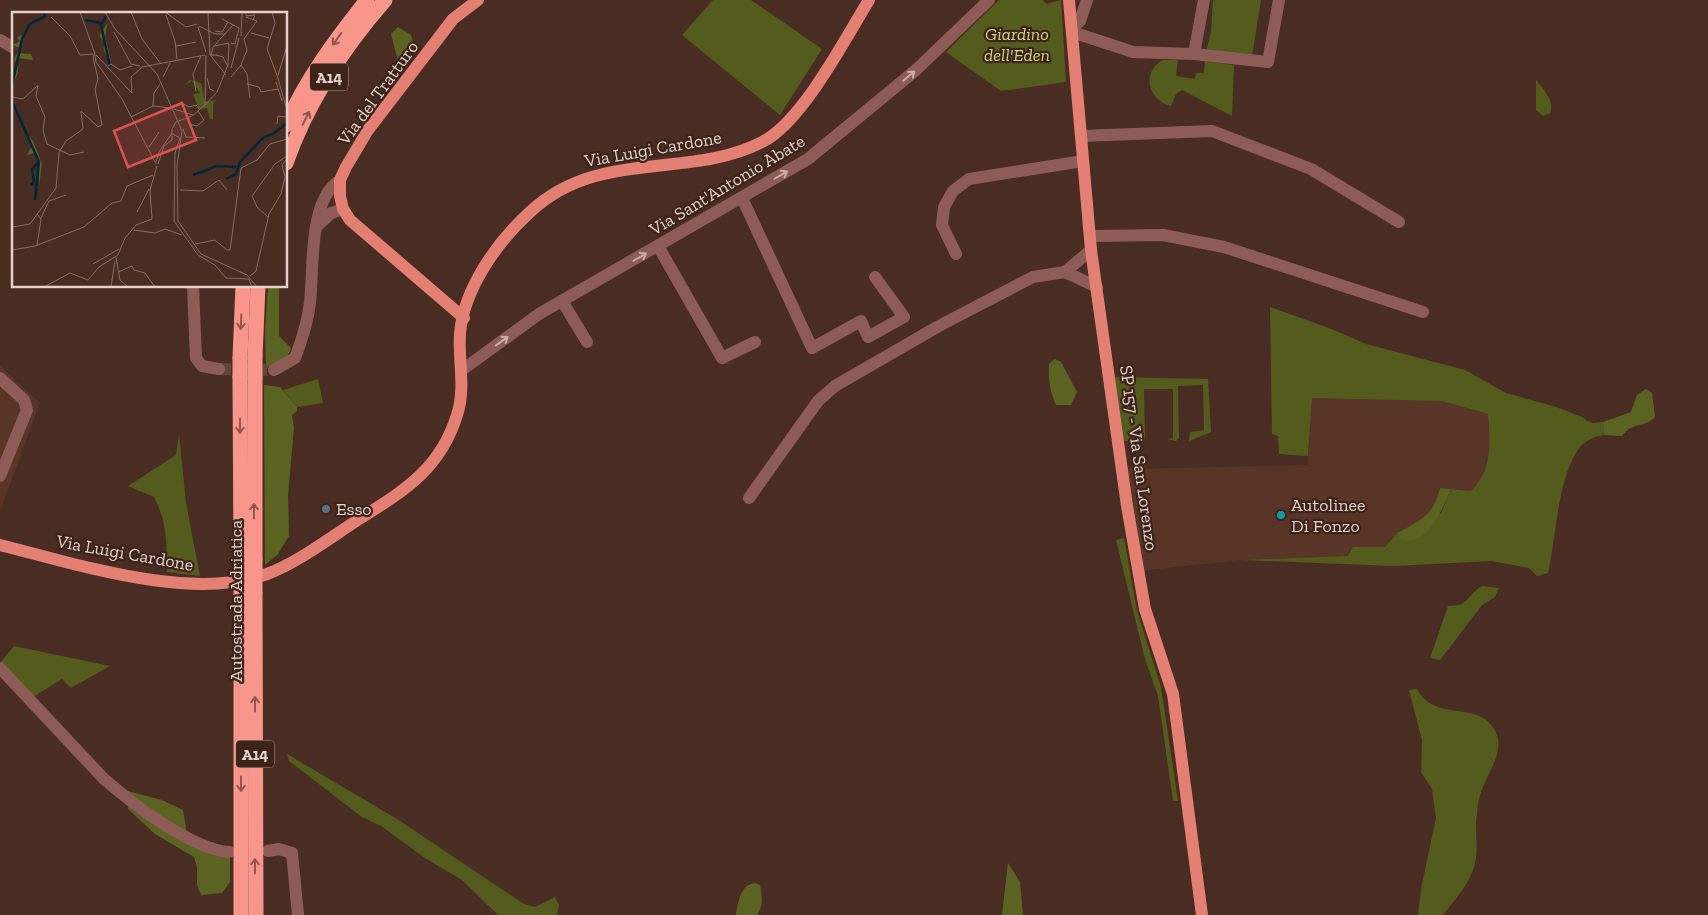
<svg xmlns="http://www.w3.org/2000/svg" width="1708" height="915" font-family="'Zilla Slab',serif">
  <style>
    .built { fill: #583527 }
    .green { fill: #545c1d }
    .forest { fill: #5a6322 }
    .lines { fill: none; stroke-linecap: round; stroke-linejoin: round }
    .minor-tunnel { stroke: #60463c; stroke-width: 12; stroke-dasharray: 12 6; stroke-linecap: butt }
    .minor { stroke: #8e5c56; stroke-width: 12 }
    .major { stroke: #e47f74; stroke-width: 12 }
    .highway { stroke: #f8968b; stroke-width: 15 }
    .highway-bridge { stroke: #f8968b; stroke-width: 15 }
    .oneway { stroke: #92574c }
    .oneway2 { stroke: #caafa8 }
    .service-dot { fill: #5c6f8a; stroke: #3e2319; stroke-width: 2 }
    .culture-dot { fill: #0f9aa8; stroke: #3e2319; stroke-width: 2 }
    .labels { text-anchor: middle; stroke-width: 4.5; stroke-linejoin: round; paint-order: stroke }
    .shield { fill: #3e2319; stroke: #b29e96; stroke-width: 1 }
    .shield-label { font-size: 16px; font-weight: bold; fill: #e4d2cb }
    .park-label { font-size: 18px; font-style: italic; fill: #cad97c; stroke: #3e2319 }
    .street-label { font-size: 18px; fill: #e4d2cb; stroke: #3e2319 }
    .poi-label { font-size: 18px; fill: #e4d2cb; stroke: #3e2319; text-anchor: start }
    .inset-river { fill: none; stroke: #02273a; stroke-width: 2.5 }
    .inset-road { fill: none; stroke: #876f66; stroke-width: 1 }
    .view { fill: #da5251; fill-opacity: 0.15; stroke: #da5251; stroke-width: 2.5 }
    .inset-edge { fill: none; stroke: #e4d2cb; stroke-width: 2.5 }
  </style>
  <rect width="100%" height="100%" fill="#492d23"/>
  <g class="built">
    <polygon points="0,366 40,403 0,511"/>
    <polygon points="1312,398 1442,401 1488,414 1490,449 1481,481 1471,491 1440,488 1434,507 1424,519 1397,533 1385,547 1354,547 1348,556 1242,560 1139,571 1126,469 1308,465"/>
  </g>
  <g class="green">
    <polygon points="713,0 751,0 822,49 780,115 682,35"/>
    <polygon points="999,0 1042,0 1047,4 1061,0 1066,82 1001,91 946,52"/>
    <polygon points="1213,0 1261,0 1252,56 1206,52 1211,32"/>
    <path d="M1163 60H1178L1176 76 1195 79 1196 73H1204L1205 61 1234 65 1232 116 1182 90 1176 94 1171 106C1148 101 1141 71 1163 60Z"/>
    <path d="M1536 80C1543 88 1555 102 1550 113L1543 116 1536 110Z"/>
    <path d="M1270 307 1329 328 1366 344 1465 370 1506 393 1556 407 1582 417 1587 421 1593 423 1603 422 1604 435C1596 436 1586 440 1581 446 1558 472 1556 539 1548 573L1537 576 1529 568 1492 561 1393 566 1242 560 1348 556 1353 547H1385L1397 533 1399 539 1441 513 1451 489 1471 491C1493 470 1490 441 1488 414L1442 401 1312 398 1308 456 1279 454 1278 436 1272 434Z"/>
    <polygon points="1113,377 1208,379 1211,432 1189,441 1190,432 1204,430 1203,385 1178,386 1179,438 1176,441 1167,439 1173,438 1173,389 1144,389 1145,441 1122,441"/>
    <polygon points="318,379 323,403 297,407 283,390"/>
    <path d="M179 434 186 503 200 576 167 572C166 542 168 524 154 497L128 486 176 455Z"/>
    <polygon points="1124,538 1137,611 1161,687 1178,801 1173,801 1158,696 1145,659 1116,540"/>
    <path d="M1482 586 1499 588 1495 597 1482 605 1440 660 1430 658 1448 606C1471 606 1466 595 1482 586Z"/>
    <polygon points="14,646 110,666 71,688 62,679 33,697 0,663"/>
    <path d="M1417 689C1433 721 1475 702 1492 726 1508 747 1490 768 1483 787 1479 796 1478 804 1477 813 1474 830 1479 847 1475 863 1471 883 1455 899 1443 915H1418L1422 884 1436 818 1432 789 1421 772 1422 740 1409 690Z"/>
    <polygon points="287,754 397,819 524,904 535,907 555,897 559,905 557,915 498,915 462,880 425,858 381,826 362,817 289,761"/>
  </g>
  <g class="forest">
    <polygon points="398,27 411,35 416,52 410,62 401,65 398,61 391,34"/>
    <path d="M279 286V336L291 348C288 359 277 367 266 368L265 330 268 287Z"/>
    <path d="M1055 359 1061 362 1077 392 1071 405H1056C1050 393 1048 377 1049 364Z"/>
    <polygon points="264,385 280,387 297,407 297,411 292,415 294,428 288,496 289,536 278,554 265,565"/>
    <path d="M1646 389 1652 393 1655 417C1645 428 1633 421 1622 436L1604 435 1603 422 1631 412 1637 395Z"/>
    <path d="M1440 488 1451 489C1443 508 1426 550 1399 539L1397 533C1421 520 1433 516 1440 488Z"/>
    <polygon points="128,791 162,800 183,810 187,835 230,854 230,882 222,893 201,895 197,885 197,867 194,857 155,834 128,809"/>
    <polygon points="1008,863 1020,882 1023,915 1002,915"/>
    <path d="M755 883 760 885C762 896 764 905 757 915H736C738 902 740 885 755 883Z"/>
  </g>
  <g class="lines">
    <polyline class="minor-tunnel" points="219,369 274,370"/>
    <g class="minor">
      <polyline points="1072,28 1080,21 1087,0"/>
      <polyline points="1072,32 1133,52 1194,54 1268,62 1279,0"/>
      <polyline points="0,40 14,48"/>
      <polyline points="1194,54 1204,0"/>
      <polyline points="1081,136 1212,131 1311,169 1399,222"/>
      <polyline points="742,198 812,348 861,321 868,337 904,317 875,277"/>
      <polyline points="317,226 331,213 343,209"/>
      <polyline points="1091,236 1163,235 1224,247 1423,312"/>
      <polyline points="658,246 722,358 755,342"/>
      <polyline points="956,254 942,225 944,207 953,191 969,179 1083,161"/>
      <polyline points="1065,272 1097,287"/>
      <polyline points="193,286 196,358 202,366 219,369"/>
      <polyline points="562,301 587,342"/>
      <path d="M274 370 295 358C302 340 308 321 310 302 314 269 308 200 340 180"/>
      <polyline points="462,370 539,314 808,159 916,70 989,0"/>
      <polyline points="0,378 24,400 27,410 0,476"/>
      <polyline points="749,498 818,401 835,386 937,327 1033,277 1065,272 1091,250"/>
      <path d="M0 668 104 779C133 804 191 849 229 852"/>
      <polyline points="268,851 279,849 292,853 298,915"/>
    </g>
    <g class="major">
      <polyline points="1069,0 1091,250 1127,506 1145,609 1173,694 1202,915"/>
      <polyline points="464,318 350,220 343,209 340,196 340,180 346,167 368,130 453,19 478,0"/>
      <path d="M0 545C77 564 191 602 267 574 298 563 335 534 364 516 407 489 441 467 457 415 466 388 458 361 460 333 464 288 498 241 530 212 599 147 689 181 764 141 803 120 845 39 869 0"/>
    </g>
    <g class="highway">
      <path d="M286 125C306 79 336 39 367 0"/>
      <path d="M286 163C307 103 344 47 385 0"/>
      <polyline points="255,357 258,286"/>
      <polyline points="240,358 243,286"/>
      <polyline points="240,377 241,563"/>
      <polyline points="255,378 255,559"/>
      <polyline points="255,593 256,915"/>
      <polyline points="241,595 241,915"/>
    </g>
    <g class="highway-bridge">
      <polyline points="240,377 240,358"/>
      <polyline points="255,378 255,357"/>
      <polyline points="255,559 255,593"/>
      <polyline points="241,563 241,595"/>
    </g>
  </g>
  <defs><path id="oneway-shaft" d="M-6 0H5M1.5-3L5.5 0L1.5 3" fill="none" stroke-width="1.6" stroke-linecap="round" stroke-linejoin="round" transform="scale(1.25)"/></defs>
  <g class="oneway">
    <use href="#oneway-shaft" transform="translate(337 39) rotate(126)"/>
    <use href="#oneway-shaft" transform="translate(306 118) rotate(-63)"/>
    <use href="#oneway-shaft" transform="translate(241 322) rotate(92)"/>
    <use href="#oneway-shaft" transform="translate(240 426) rotate(90)"/>
    <use href="#oneway-shaft" transform="translate(254 511) rotate(-90)"/>
    <use href="#oneway-shaft" transform="translate(255 704) rotate(-90)"/>
    <use href="#oneway-shaft" transform="translate(241 784) rotate(90)"/>
    <use href="#oneway-shaft" transform="translate(255 866) rotate(-90)"/>
  </g>
  <g class="oneway2">
    <use href="#oneway-shaft" transform="translate(909 76) rotate(-40)"/>
    <use href="#oneway-shaft" transform="translate(781 175) rotate(-30)"/>
    <use href="#oneway-shaft" transform="translate(640 257) rotate(-30)"/>
    <use href="#oneway-shaft" transform="translate(502 341) rotate(-36)"/>
  </g>
  <circle class="service-dot" cx="326" cy="509" r="5"/>
  <circle class="culture-dot" cx="1281" cy="515" r="5"/>
  <g class="labels">
    <g class="shield">
      <rect x="310" y="63.5" width="38" height="27" rx="4"/>
      <rect x="236" y="740.5" width="38" height="27" rx="4"/>
    </g>
    <g class="shield-label">
      <text x="329" y="83">A14</text>
      <text x="255" y="760">A14</text>
    </g>
    <g class="park-label">
      <text x="1017" y="40">Giardino<tspan x="1017" dy="21">dell'Eden</tspan></text>
    </g>
    <g class="street-label">
      <text transform="translate(378 93) rotate(-54)" y="6">Via del Tratturo</text>
      <text transform="translate(653 149) rotate(-10)" y="6">Via Luigi Cardone</text>
      <text transform="translate(727 185) rotate(-31)" y="6">Via Sant'Antonio Abate</text>
      <text transform="translate(1139 458) rotate(82)" y="6">SP 157 - Via San Lorenzo</text>
      <text transform="translate(125 553) rotate(10)" y="6">Via Luigi Cardone</text>
      <text transform="translate(236 601) rotate(-90)" y="6">Autostrada Adriatica</text>
    </g>
    <g class="poi-label">
      <text x="1291" y="511">Autolinee<tspan x="1291" dy="21">Di Fonzo</tspan></text>
      <text x="336" y="515">Esso</text>
    </g>
  </g>
  <g transform="translate(12 12)">
    <rect width="275" height="275" fill="#492d23"/>
    <path d="M178 68 189 71 193 90 204 88 201 91V107H198L195 96 187 97 181 82 188 81 180 69 173 73Z" fill="#545c1d"/>
    <path d="M96 10 93 25 99 49 94 43 91 36 94 32 87 24ZM9 23 12 25 7 41 19 42 21 48 6 46V61L0 75 5 52 2 47 8 36 0 33 8 29 5 26ZM16 123 21 129 30 152 27 174V151L23 141 15 143 20 134Z" fill="#5a6322"/>
    <path class="inset-river" d="M94 4 89 13 98 55M73 8 89 11M0 74 10 27 18 12 33 4 32 0M0 89 27 150 23 188M181 163 205 154 224 155M214 167 224 162 228 150 252 125 261 122 275 111M19 173 22 170 20 157 27 150"/>
    <path class="inset-road" d="M68 0 83 42M93 0 103 17 145 62 170 119 165 154 166 209 189 242 235 263 245 275M119 0 130 27 149 52M153 0 174 15 185 12M196 0 198 43H205M234 0V4L243 3 241 8M260 0 263 11 255 37 265 63M154 3 163 29 165 47M39 5 58 24 68 43 82 42M210 7 227 16 223 32 219 31M187 14 203 22H214M186 15 194 40M203 19 210 20 216 10M102 20 119 52 128 54M239 21 257 26M229 24 230 0M164 34 184 30M83 43 84 50 110 87 144 152M84 43 120 81 119 65 130 55 193 43M204 43 211 45 216 55M229 53 235 38 232 27 245 9 234 5M229 53 235 62 238 86M96 54 99 52 108 58 120 54M219 56 227 26M214 63 199 44 201 35 221 13M265 63 274 95M266 63 275 34M151 65 158 51M219 65 229 53M195 66 198 77 202 79M264 70 270 89M235 72 247 75 249 80 266 77M26 73 24 84 33 105 31 118 35 132 58 143 72 140M184 79 181 62 189 44M0 85 11 87 25 74M170 91 177 95 184 93 187 97M194 92 205 80 216 53 217 31 202 34M193 93 194 43M141 94 158 96M162 97 181 103M119 105 141 94 142 81 148 72M177 106V112L185 114 192 108 186 99M265 112 266 104 275 105M171 117 174 125 193 126M161 122 168 126 163 141 162 209 186 243 203 253 214 266 237 267 240 275M137 135 147 120M144 150 147 140 160 121M146 152 152 134 160 128V117L164 110 180 104 194 92M168 178 191 179 207 168 215 178M125 200 137 177M25 202 29 207 25 233M256 205 245 195 240 184 263 152 275 144M29 206 37 189 54 183M0 215 18 212 44 176 47 140 54 129 71 117 69 99 86 115 90 113 83 77 86 67 81 45 83 42M122 218 143 221 153 217 170 223M183 232 203 228 215 238H218L229 156 245 148 258 132 275 127M0 238 23 234 72 215 100 191 109 189 115 174 141 163M104 245 108 268 116 275M81 252 107 237M106 260 120 254 122 258 133 261 143 275M238 264 244 259 257 202 269 182 273 165 270 153 275 147M32 275 58 261 76 268 87 255 106 243 113 226 124 213 140 207 138 178 145 154M99 275 103 249"/>
    <path class="view" d="M170 91 184 128 116 155 102 119Z"/>
    <rect width="275" height="275" class="inset-edge"/>
  </g>
</svg>
